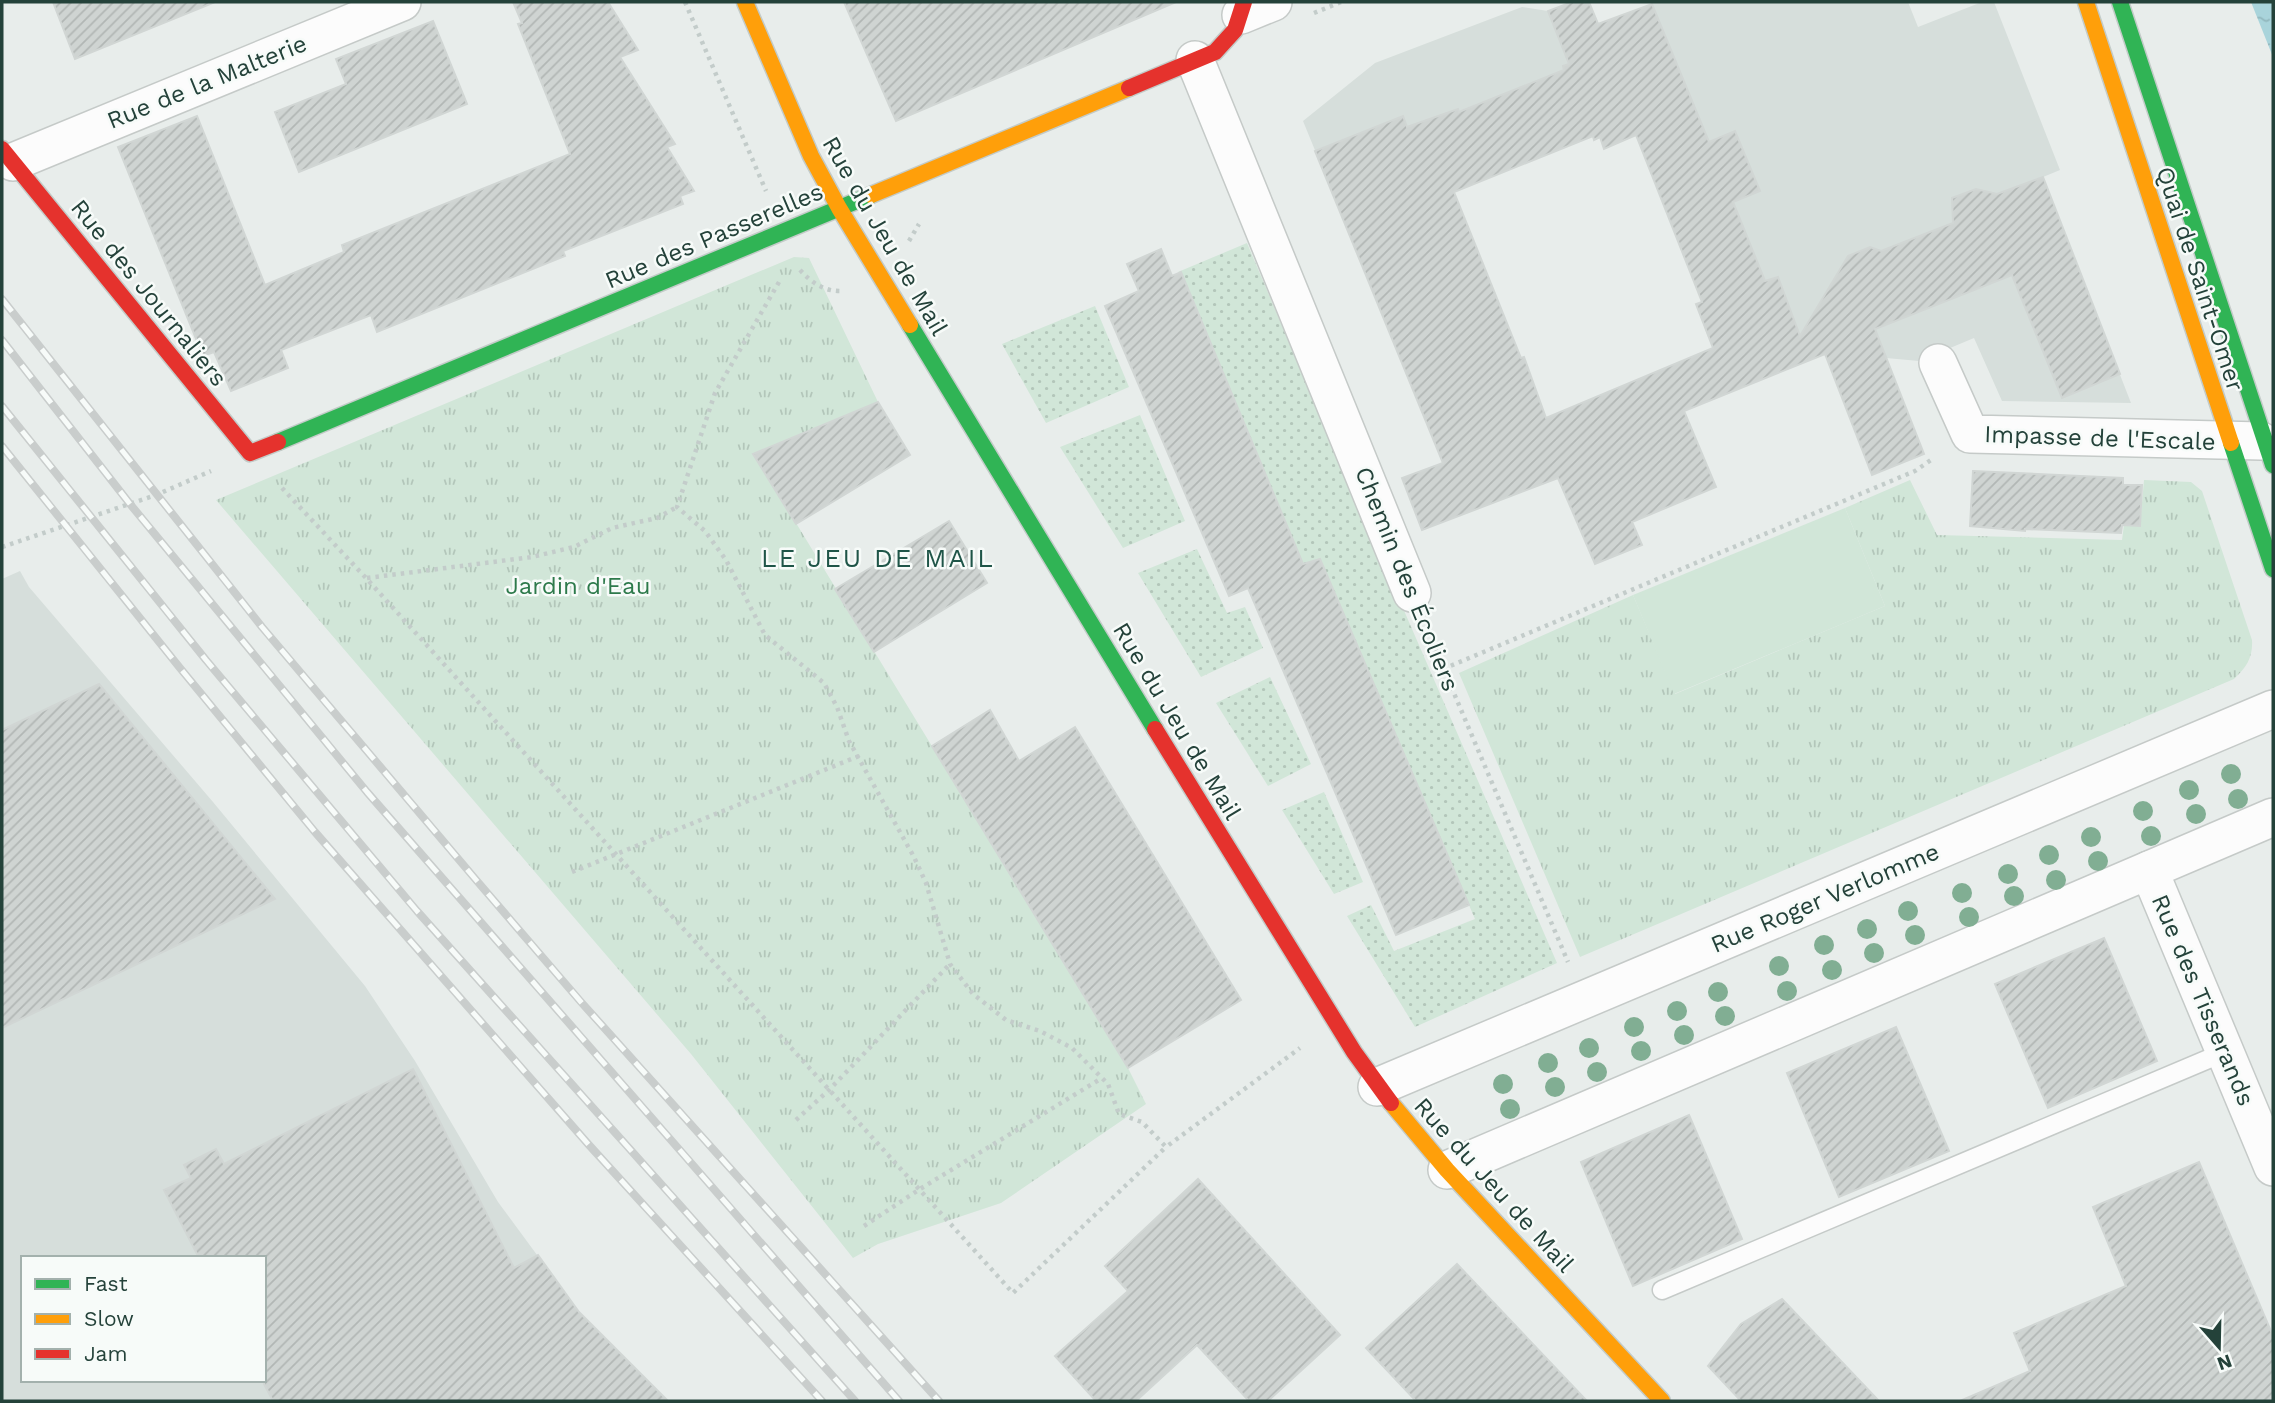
<svg xmlns="http://www.w3.org/2000/svg" width="2275" height="1403" font-family="'Work Sans',sans-serif">
  <style>
    .built { fill: #d6dedb; fill-rule: evenodd }
    .grass { fill: url(#grass-dots) }
    .park { fill: url(#park-tufts) }
    .pitch { fill: #d1e6d8 }
    .water { fill: url(#water-ripples) }
    .building { fill: url(#building-hatch); stroke: #d1d6d4; stroke-width: 2; fill-rule: evenodd }
    .lines { fill: none; stroke-linecap: round; stroke-linejoin: round }
    .lane-casing { stroke: #c5cac8; stroke-width: 21 }
    .street-casing { stroke: #c5cac8; stroke-width: 40 }
    .fast-casing { stroke: #c3cbc8; stroke-width: 19 }
    .slow-casing { stroke: #c3cbc8; stroke-width: 19 }
    .jam-casing { stroke: #c3cbc8; stroke-width: 19 }
    .path { stroke: #c3ccca; stroke-width: 4.5; stroke-dasharray: 3.5 5; stroke-linecap: butt }
    .lane { stroke: #fcfcfc; stroke-width: 18 }
    .street { stroke: #fcfcfc; stroke-width: 37 }
    .fast { stroke: #30b455; stroke-width: 16 }
    .slow { stroke: #ff9f0a; stroke-width: 16 }
    .jam { stroke: #e5322d; stroke-width: 16 }
    .rail-casing { stroke: #c9cdcc; stroke-width: 8 }
    .rail { stroke: #f7fbf9; stroke-width: 5; stroke-dasharray: 16; stroke-linecap: butt }
    .tree { fill: #81ae93 }
    .labels { text-anchor: middle; stroke-width: 5; stroke-linejoin: round; paint-order: stroke }
    .street-label { font-size: 24px; fill: #24423a; stroke: #f7fbf9 }
    .park-label { font-size: 24px; fill: #2d7a4b; stroke: #f7fbf9 }
    .neighbourhood-label { font-size: 26px; letter-spacing: 2px; fill: #1f5548; stroke: #f7fbf9 }
  </style>
  <defs>
    <pattern id="grass-dots" width="8" height="8" patternUnits="userSpaceOnUse" patternTransform="scale(1.75)"><rect width="8" height="8" fill="#d1e6d8"/><path d="M2 2h.1M6 6h.1" fill="none" stroke="#b3c6ba" stroke-width="1.8" stroke-linecap="round"/></pattern>
    <pattern id="park-tufts" width="24" height="20" patternUnits="userSpaceOnUse" patternTransform="scale(1.75)"><rect width="24" height="20" fill="#d1e6d8"/><path d="M3 7l-1-3M5 7V3M7 7l1-3M15 17l-1-3M17 17v-4M19 17l1-3" fill="none" stroke="#b3c6ba"/></pattern>
    <pattern id="water-ripples" width="26" height="14" patternUnits="userSpaceOnUse" patternTransform="scale(1.75)"><rect width="26" height="14" fill="#a9d4db"/><path d="M2 4q2-2 4 0t4 0M15 11q2-2 4 0t4 0" fill="none" stroke="#91b7bd"/></pattern>
    <pattern id="building-hatch" width="6" height="6" patternUnits="userSpaceOnUse" patternTransform="scale(1.75)"><rect width="6" height="6" fill="#cfd4d2"/><path d="M-1 1l2-2M0 6l6-6M5 7l2-2" fill="none" stroke="#b2b7b5"/></pattern>
  </defs>
  <rect width="100%" height="100%" fill="#e8edeb"/>
  <g class="built">
    <polygon points="1572,2 1589,2 1599,24 1656,2 1908,2 1918,27 1982,2 1994,2 2060,170 2043,177 2131,403 2002,401 1974,338 1919,361 1886,358 1876,333 1735,390 1716,333 1708,337 1696,304 1702,301 1633,129 1627,132 1630,138 1604,149 1600,138 1594,140 1592,136 1454,192 1521,357 1524,357 1527,366 1421,409 1303,121 1375,63 1522,7 1548,11"/>
    <path d="M20 571 29 587 213 802 365 986 415 1061 498 1202 579 1312 668 1401H2V579ZM23 1258H264V1380H23Z"/>
  </g>
  <g class="grass">
    <polygon points="1247,243 1343,470 1557,963 1415,1027 1347,916 1371,905 1394,951 1475,919 1320,559 1303,564 1181,273 1178,272"/>
    <polygon points="1095,306 1129,387 1046,423 1002,344"/>
    <polygon points="1140,415 1185,521 1123,548 1060,447"/>
    <polygon points="1197,549 1227,613 1245,607 1263,648 1201,677 1138,573"/>
    <polygon points="1270,677 1311,764 1268,786 1216,703"/>
    <polygon points="1324,792 1363,882 1334,894 1282,810"/>
  </g>
  <g class="park">
    <polygon points="794,257 809,258 878,402 754,454 1128,1068 1146,1104 1001,1203 878,1244 853,1258 691,1054 216,500"/>
    <path d="M1910 480 1937 535 2122 540 2124 525 2140 526 2144 480 2191 482 2202 491 2252 640C2253 657 2247 667 2234 679L1580 957 1459 673 1633 595 1675 694 1885 606 1845 508Z"/>
  </g>
  <polygon class="pitch" points="1845,508 1885,606 1674,694 1633,595"/>
  <polygon class="water" points="2251,2 2273,2 2273,57"/>
  <g class="building">
    <polygon points="53,2 212,2 213,3 75,59"/>
    <polygon points="513,2 608,2 638,50 620,57 675,144 667,147 694,191 680,196 683,204 563,251 565,256 377,332 371,315 281,350 288,368 231,391 214,352 203,356 118,147 197,116 265,285 344,252 342,245 570,154 518,24 522,23"/>
    <polygon points="844,2 1176,2 896,121"/>
    <path d="M1572 2H1589L1598 24 1652 4 1709 142 1735 131 1760 191 1733 202 1765 281 1778 277 1800 336 1848 256 1870 247 1881 251 1953 223 1952 198 1976 189 1997 194 2043 177 2120 374 2062 398 2012 275 1875 329 1924 454 1872 475 1825 354 1684 411 1716 487 1632 522 1642 545 1595 564 1558 478 1422 530 1402 478 1443 463 1315 151 1403 116 1407 127 1458 109 1459 112 1564 70 1563 66 1569 64 1548 11ZM1636 135 1702 302 1696 304 1713 348 1546 418 1524 357 1521 358 1454 192 1593 136 1594 140 1600 137 1604 149Z"/>
    <polygon points="433,21 467,104 299,172 275,112 346,84 336,59"/>
    <polygon points="1161,249 1172,276 1181,272 1303,564 1320,559 1469,905 1396,935 1248,588 1229,596 1105,306 1139,291 1127,264"/>
    <polygon points="878,402 910,455 796,524 753,454"/>
    <polygon points="1973,471 2123,478 2123,485 2142,485 2140,526 2122,525 2121,533 2025,529 2025,531 1970,526"/>
    <polygon points="949,521 987,583 874,652 835,589"/>
    <polygon points="99,684 275,899 2,1028 2,730"/>
    <polygon points="990,710 1019,761 1075,727 1241,1000 1128,1068 932,746"/>
    <polygon points="2104,938 2157,1061 2048,1108 1995,984"/>
    <polygon points="1896,1027 1949,1151 1839,1197 1787,1073"/>
    <polygon points="413,1069 514,1268 538,1255 579,1312 668,1401 273,1401 264,1384 264,1258 199,1258 164,1190 191,1178 184,1165 216,1149 224,1164"/>
    <polygon points="1689,1115 1742,1239 1633,1286 1581,1162"/>
    <polygon points="2199,1162 2273,1336 2273,1401 1960,1401 2030,1371 2014,1333 2126,1286 2093,1207"/>
    <polygon points="1198,1179 1340,1335 1268,1401 1249,1401 1197,1345 1136,1401 1096,1401 1055,1356 1128,1291 1105,1266"/>
    <polygon points="1457,1264 1587,1401 1416,1401 1366,1348"/>
    <polygon points="1782,1299 1879,1401 1741,1401 1708,1366 1741,1324"/>
  </g>
  <g class="lines">
    <defs>
      <polyline id="lane" points="1662,1290 2225,1052"/>
      <g id="street">
        <polyline points="1241,15 1273,2"/>
        <polyline points="1195,60 1412,593"/>
        <polyline points="13,162 402,2"/>
        <polyline points="1938,363 1970,434 2261,441"/>
        <polyline points="2149,870 2273,1167"/>
        <polyline points="1377,1087 2273,709"/>
        <polyline points="1447,1170 2273,817"/>
      </g>
      <g id="fast">
        <polyline points="2120,2 2273,465"/>
        <polyline points="910,325 1155,729"/>
        <polyline points="278,442 871,195"/>
        <polyline points="2231,443 2273,569"/>
      </g>
      <g id="slow">
        <polyline points="745,2 811,156 839,208 910,325"/>
        <polyline points="2086,2 2231,443"/>
        <polyline points="871,195 1129,88"/>
        <polyline points="1391,1103 1447,1170 1662,1401"/>
      </g>
      <g id="jam">
        <polyline points="1129,88 1215,52 1235,30 1244,2"/>
        <polyline points="2,149 250,453 278,442"/>
        <polyline points="1155,729 1354,1052 1391,1103"/>
      </g>
    </defs>
    <use href="#lane" class="lane-casing"/>
    <use href="#street" class="street-casing"/>
    <use href="#fast" class="fast-casing"/>
    <use href="#slow" class="slow-casing"/>
    <use href="#jam" class="jam-casing"/>
    <g class="path">
      <polyline points="685,2 766,191"/>
      <polyline points="1314,13 1341,2"/>
      <polyline points="909,241 919,224"/>
      <path d="M800 270C811 282 823 291 840 291"/>
      <polyline points="779,282 715,393 677,507 705,531 726,560 765,635 824,683 837,707 849,741 914,857 926,883 950,964 973,994 1006,1020 1040,1031 1072,1048 1108,1084 1119,1114 1142,1122 1166,1147 1300,1048"/>
      <polyline points="282,488 366,578 1013,1293 1166,1147"/>
      <polyline points="2,547 156,495 211,471"/>
      <polyline points="367,578 532,557 574,547 612,528 657,518 677,507"/>
      <polyline points="1428,632 1568,962"/>
      <polyline points="1443,669 1915,471 1934,458"/>
      <polyline points="572,872 859,756"/>
      <polyline points="796,1120 829,1090 950,964"/>
      <polyline points="864,1226 920,1189 1102,1078"/>
    </g>
    <use href="#lane" class="lane"/>
    <use href="#street" class="street"/>
    <use href="#fast" class="fast"/>
    <use href="#slow" class="slow"/>
    <use href="#jam" class="jam"/>
    <defs>
      <g id="rail">
        <polyline points="2,299 262,627 477,881 581,1002 939,1401"/>
        <polyline points="2,340 130,504 367,792 899,1401"/>
        <polyline points="2,406 206,660 417,911 855,1401"/>
        <polyline points="2,446 180,668 315,832 589,1145 822,1401"/>
      </g>
    </defs>
    <use href="#rail" class="rail-casing"/>
    <use href="#rail" class="rail"/>
  </g>
  <g class="tree">
    <circle cx="2231" cy="774" r="10"/>
    <circle cx="2189" cy="790" r="10"/>
    <circle cx="2238" cy="799" r="10"/>
    <circle cx="2143" cy="811" r="10"/>
    <circle cx="2196" cy="814" r="10"/>
    <circle cx="2151" cy="836" r="10"/>
    <circle cx="2091" cy="837" r="10"/>
    <circle cx="2049" cy="855" r="10"/>
    <circle cx="2098" cy="861" r="10"/>
    <circle cx="2008" cy="874" r="10"/>
    <circle cx="2056" cy="880" r="10"/>
    <circle cx="1962" cy="893" r="10"/>
    <circle cx="2014" cy="896" r="10"/>
    <circle cx="1908" cy="911" r="10"/>
    <circle cx="1969" cy="917" r="10"/>
    <circle cx="1867" cy="929" r="10"/>
    <circle cx="1915" cy="935" r="10"/>
    <circle cx="1824" cy="945" r="10"/>
    <circle cx="1874" cy="953" r="10"/>
    <circle cx="1779" cy="966" r="10"/>
    <circle cx="1832" cy="970" r="10"/>
    <circle cx="1787" cy="991" r="10"/>
    <circle cx="1718" cy="992" r="10"/>
    <circle cx="1677" cy="1011" r="10"/>
    <circle cx="1725" cy="1016" r="10"/>
    <circle cx="1634" cy="1027" r="10"/>
    <circle cx="1684" cy="1035" r="10"/>
    <circle cx="1589" cy="1048" r="10"/>
    <circle cx="1641" cy="1051" r="10"/>
    <circle cx="1548" cy="1063" r="10"/>
    <circle cx="1597" cy="1072" r="10"/>
    <circle cx="1503" cy="1084" r="10"/>
    <circle cx="1555" cy="1087" r="10"/>
    <circle cx="1510" cy="1109" r="10"/>
  </g>
  <g class="labels">
    <g class="street-label">
      <text transform="translate(207 82) rotate(-22)" y="8">Rue de la Malterie</text>
      <text transform="translate(714 236) rotate(-23)" y="8">Rue des Passerelles</text>
      <text transform="translate(885 236) rotate(60)" y="8">Rue du Jeu de Mail</text>
      <text transform="translate(2200 279) rotate(72)" y="8">Quai de Saint-Omer</text>
      <text transform="translate(149 293) rotate(51)" y="8">Rue des Journaliers</text>
      <text transform="translate(2100 438) rotate(2)" y="8">Impasse de l'Escale</text>
      <text transform="translate(1407 579) rotate(68)" y="8">Chemin des Écoliers</text>
      <text transform="translate(1177 721) rotate(59)" y="8">Rue du Jeu de Mail</text>
      <text transform="translate(1825 898) rotate(-23)" y="8">Rue Roger Verlomme</text>
      <text transform="translate(2203 1000) rotate(67)" y="8">Rue des Tisserands</text>
      <text transform="translate(1494 1185) rotate(48)" y="8">Rue du Jeu de Mail</text>
    </g>
    <g class="park-label">
      <text x="578" y="594">Jardin d'Eau</text>
    </g>
    <g class="neighbourhood-label">
      <text x="878" y="567">LE JEU DE MAIL</text>
    </g>
  </g>
  <rect width="2275" height="1403" fill="none" stroke="#24423a" stroke-width="7"/>
  <rect x="21" y="1256" width="245" height="126" fill="#f7fbf9" stroke="#a3b1ad" stroke-width="2"/>
  <rect x="35" y="1279" width="35" height="10" fill="#30b455" stroke="#a3b1ad" stroke-width="2"/>
  <text x="84" y="1291" font-size="21" fill="#24423a">Fast</text>
  <rect x="35" y="1314" width="35" height="10" fill="#ff9f0a" stroke="#a3b1ad" stroke-width="2"/>
  <text x="84" y="1326" font-size="21" fill="#24423a">Slow</text>
  <rect x="35" y="1349" width="35" height="10" fill="#e5322d" stroke="#a3b1ad" stroke-width="2"/>
  <text x="84" y="1361" font-size="21" fill="#24423a">Jam</text>
  <g transform="translate(2219 1347) rotate(160)" stroke="#f7fbf9" stroke-width="5" paint-order="stroke">
  <path d="M0-5L12 26L0 18L-12 26Z" fill="#24423a"/>
  <text y="-10" font-size="19" font-weight="bold" text-anchor="middle" fill="#24423a">N</text>
  </g>
</svg>
